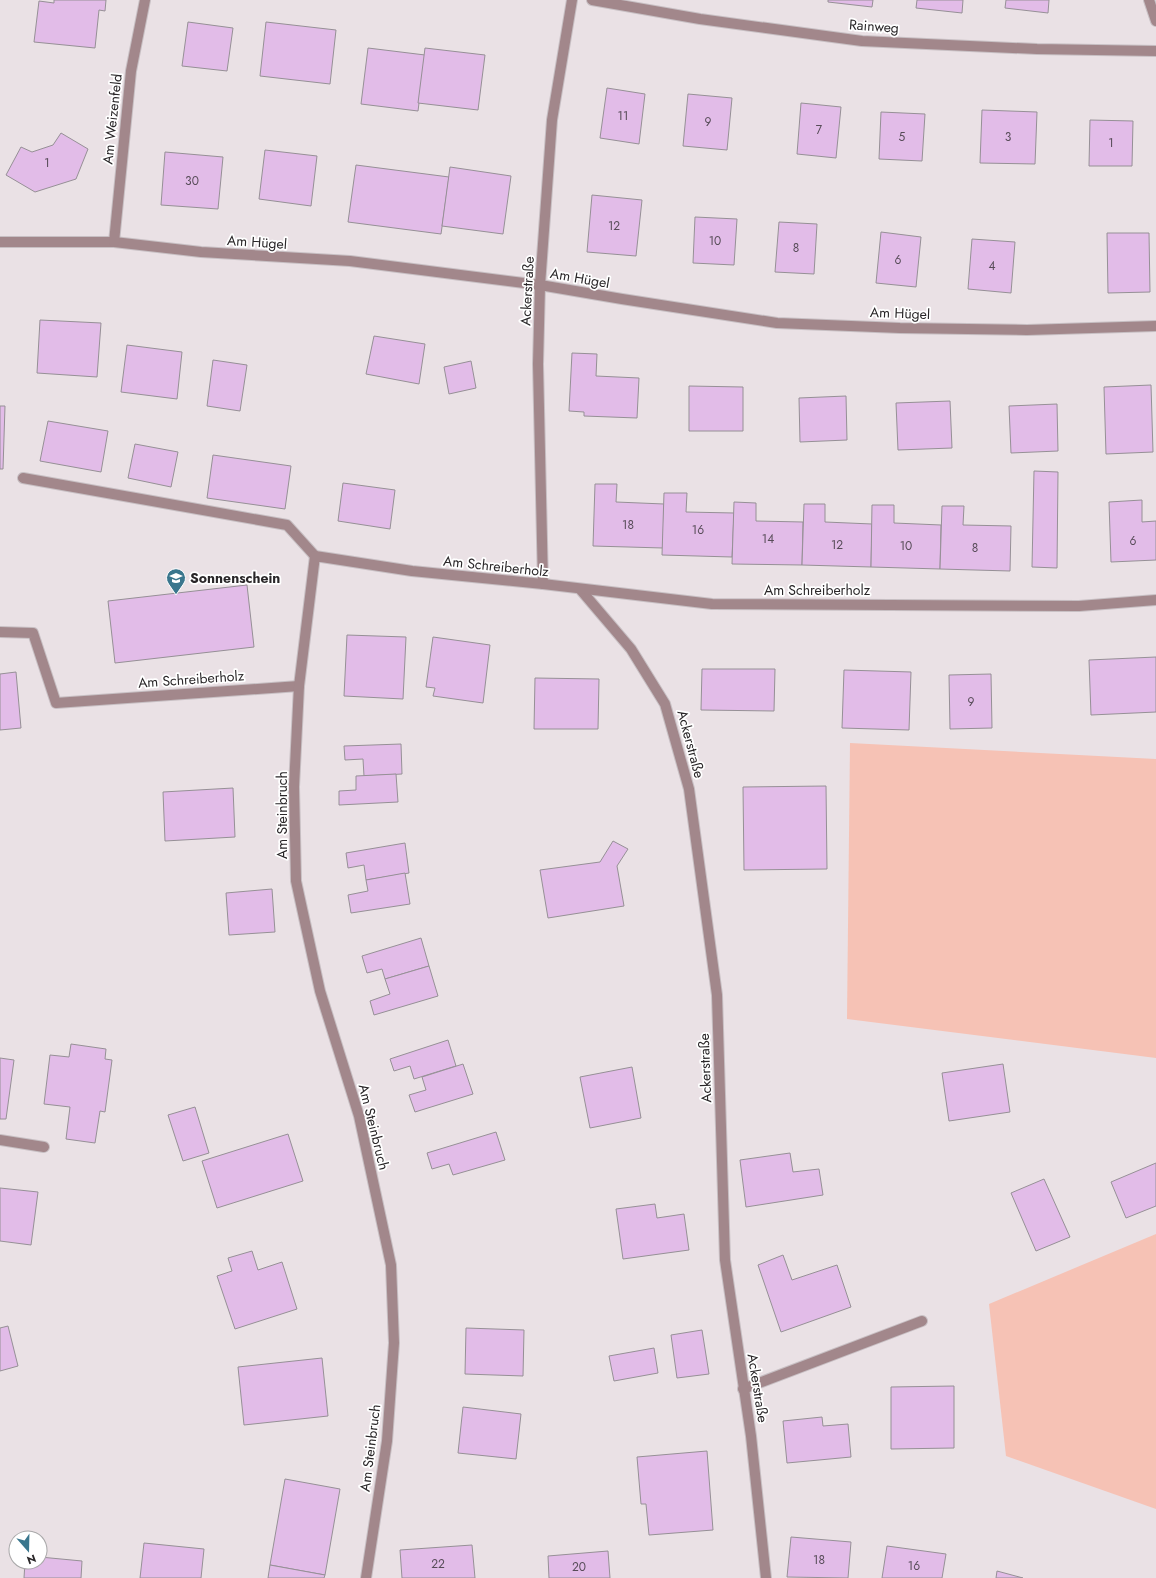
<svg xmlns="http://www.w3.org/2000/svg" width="1156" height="1578" font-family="Jost,sans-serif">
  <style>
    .green { fill: #f6c2b5 }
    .building { fill: #e2bce8; stroke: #969096 }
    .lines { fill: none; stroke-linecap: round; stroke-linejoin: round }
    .service-casing { stroke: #c7bfc3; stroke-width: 12 }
    .minor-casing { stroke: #c7bfc3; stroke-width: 12 }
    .service { stroke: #a2878b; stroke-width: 10 }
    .minor { stroke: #a2878b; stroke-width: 10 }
    .labels { text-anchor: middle; stroke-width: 3.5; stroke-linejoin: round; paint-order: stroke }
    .number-label { font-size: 12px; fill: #574c58 }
    .street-label { font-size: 14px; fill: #292628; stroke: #fff }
    .poi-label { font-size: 14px; font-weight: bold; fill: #292628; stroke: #fff; text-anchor: start }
  </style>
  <rect width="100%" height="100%" fill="#eae1e5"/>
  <g class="green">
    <polygon points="850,743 1156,759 1156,1058 847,1019"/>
    <polygon points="1156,1234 1156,1509 1006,1456 989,1304"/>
  </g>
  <g class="building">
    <polygon points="54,0 106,0 105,11 99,10 95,48 34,42 39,1 54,3"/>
    <polygon points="828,0 873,0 872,7 828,2"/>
    <polygon points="917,0 963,0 962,13 916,8"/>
    <polygon points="1006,0 1049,0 1048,13 1005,8"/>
    <polygon points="188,22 233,28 227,71 182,66"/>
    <polygon points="266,22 336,30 330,84 260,76"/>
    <polygon points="368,48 425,55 418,111 361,104"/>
    <polygon points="425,48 485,55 478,110 418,103"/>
    <polygon points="607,88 645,94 639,144 600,138"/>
    <polygon points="688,94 732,98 727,150 683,146"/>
    <polygon points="801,103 841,107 836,158 797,154"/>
    <polygon points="982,110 1037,112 1035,164 980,163"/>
    <polygon points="881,112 925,114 922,161 879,159"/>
    <polygon points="1090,120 1133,121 1132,166 1089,166"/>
    <polygon points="61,133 88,149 76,179 35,192 6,175 21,147 32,152 53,145"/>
    <polygon points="265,150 317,156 311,206 259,199"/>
    <polygon points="165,152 223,157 218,209 161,205"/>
    <polygon points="356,165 449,177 441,234 348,222"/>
    <polygon points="450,167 511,176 503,234 442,226"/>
    <polygon points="592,195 642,200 636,256 587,252"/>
    <polygon points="695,217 737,219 734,265 693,263"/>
    <polygon points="779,222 817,224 814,274 775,272"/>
    <polygon points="881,232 921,237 916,287 876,283"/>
    <polygon points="1107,233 1149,233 1150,292 1108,293"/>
    <polygon points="972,239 1015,242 1011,293 968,289"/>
    <polygon points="40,320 101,323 97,377 37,373"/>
    <polygon points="374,336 425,344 419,384 366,374"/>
    <polygon points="127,345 182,352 177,399 121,392"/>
    <polygon points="572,353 597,354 596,376 639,378 637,418 584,416 584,412 569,411"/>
    <polygon points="213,360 247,365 240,411 207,406"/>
    <polygon points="471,361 476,388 449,394 444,367"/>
    <polygon points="1151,385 1153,452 1106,454 1104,387"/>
    <polygon points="689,386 743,387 743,431 689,431"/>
    <polygon points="846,396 847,440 800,442 799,398"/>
    <polygon points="950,401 952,448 898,450 896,403"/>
    <polygon points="1057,404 1058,451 1011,453 1009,406"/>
    <polygon points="0,406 5,406 3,469 0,469"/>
    <polygon points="48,421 108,431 101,472 40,461"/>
    <polygon points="135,444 178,452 171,487 128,478"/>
    <polygon points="213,455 291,466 285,509 207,498"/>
    <polygon points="1034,471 1058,472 1057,568 1032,567"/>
    <polygon points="343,483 395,490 390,529 338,521"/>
    <polygon points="595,484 617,484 616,502 664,504 663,548 593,546"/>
    <polygon points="664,493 687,493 686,512 734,513 732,557 662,555"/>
    <polygon points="1142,500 1142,522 1156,521 1156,560 1111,562 1109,502"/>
    <polygon points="734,502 756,503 756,521 803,522 802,565 732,564"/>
    <polygon points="804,504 825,504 825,522 872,524 871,567 802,565"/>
    <polygon points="872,505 894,505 894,523 941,525 940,569 871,567"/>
    <polygon points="942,506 964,506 963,525 1011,526 1010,571 940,569"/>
    <polygon points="247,585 254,647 115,663 108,601"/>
    <polygon points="347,635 406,637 403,699 344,696"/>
    <polygon points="433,637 490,645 483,703 433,696 435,688 426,687"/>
    <polygon points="1156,657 1156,712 1091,715 1089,660"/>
    <polygon points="702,669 775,669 774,711 701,710"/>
    <polygon points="844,670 911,672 909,730 842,728"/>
    <polygon points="16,672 21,728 0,730 0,674"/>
    <polygon points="991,674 992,728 950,729 949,675"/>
    <polygon points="535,678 599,679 598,729 534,729"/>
    <polygon points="401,744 402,774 364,776 363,759 345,760 344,746"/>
    <polygon points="396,774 398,802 339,805 339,791 356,790 356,776"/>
    <polygon points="826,786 827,869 744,870 743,787"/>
    <polygon points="233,788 235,837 165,841 163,792"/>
    <polygon points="613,841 628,849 617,866 624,906 548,918 540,870 600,862"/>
    <polygon points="405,843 409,873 366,880 364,865 348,868 346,853"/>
    <polygon points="405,873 410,904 351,913 348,895 368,891 366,880"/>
    <polygon points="272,889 275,932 229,935 226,893"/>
    <polygon points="421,938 429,966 385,979 382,969 367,973 362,956"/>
    <polygon points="429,966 438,996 374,1015 370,1001 390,994 385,979"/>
    <polygon points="448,1040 456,1066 414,1079 410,1066 394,1071 390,1059"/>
    <polygon points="71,1044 106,1049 105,1059 112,1060 105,1112 100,1111 95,1143 66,1139 70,1107 44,1104 50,1055 69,1057"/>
    <polygon points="0,1058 14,1060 6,1119 0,1119"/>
    <polygon points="463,1064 473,1094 415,1112 409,1095 426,1090 422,1077"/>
    <polygon points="1003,1064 1010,1112 949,1121 942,1073"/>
    <polygon points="632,1067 641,1118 590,1128 580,1077"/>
    <polygon points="195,1107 209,1153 183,1161 168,1115"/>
    <polygon points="496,1132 505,1160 453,1175 449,1164 432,1169 427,1153"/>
    <polygon points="288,1134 303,1181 217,1208 202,1161"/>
    <polygon points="790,1153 793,1172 819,1169 823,1195 746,1207 740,1160"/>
    <polygon points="1156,1163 1156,1206 1126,1218 1111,1182"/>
    <polygon points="1044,1179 1070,1237 1036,1251 1011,1193"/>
    <polygon points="0,1188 38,1192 31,1245 0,1241"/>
    <polygon points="655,1204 657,1218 684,1214 689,1250 623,1259 616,1209"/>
    <polygon points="252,1251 258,1270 282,1262 297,1309 235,1329 217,1276 232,1271 228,1258"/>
    <polygon points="783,1255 792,1280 837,1265 851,1307 781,1332 758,1265"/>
    <polygon points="8,1326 18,1366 0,1371 0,1328"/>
    <polygon points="466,1328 524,1330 523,1376 465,1374"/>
    <polygon points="702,1330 709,1374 677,1378 671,1335"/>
    <polygon points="654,1348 658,1373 614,1381 609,1356"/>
    <polygon points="322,1358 328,1416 244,1425 238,1367"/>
    <polygon points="954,1386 954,1448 891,1449 891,1387"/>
    <polygon points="463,1407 521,1414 516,1459 458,1453"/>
    <polygon points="822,1417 823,1426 848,1424 851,1457 787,1463 783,1421"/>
    <polygon points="707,1451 713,1530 649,1535 646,1504 641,1504 637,1457"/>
    <polygon points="285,1479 340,1489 325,1575 270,1565"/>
    <polygon points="791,1537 851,1542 848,1578 787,1577"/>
    <polygon points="144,1543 204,1549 201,1578 140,1578"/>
    <polygon points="472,1545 475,1578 402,1578 400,1550"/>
    <polygon points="887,1546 946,1554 942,1578 882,1578"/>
    <polygon points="608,1551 610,1578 549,1578 548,1556"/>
    <polygon points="40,1557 82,1561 81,1578 24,1578 25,1562 40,1562"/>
    <polygon points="270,1565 325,1575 324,1578 268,1578"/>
    <polygon points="997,1571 1023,1578 996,1578"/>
  </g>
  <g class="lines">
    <defs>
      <g id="service">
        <polyline points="23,478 287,525 315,556"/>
        <polyline points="0,1140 44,1147"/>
        <polyline points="743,1389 922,1321"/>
      </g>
      <g id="minor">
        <polyline points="592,0 700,19 862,41 1037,49 1156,51"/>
        <polyline points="1149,0 1156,21"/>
        <polyline points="0,242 114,242 201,252 350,261 540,285 622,299 777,323 900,328 1027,330 1156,326"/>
        <polyline points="114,242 131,71 145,0"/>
        <polyline points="543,584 538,364 540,285 552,120 572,0"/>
        <polyline points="580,589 631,649 665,704 689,789 717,995 725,1260 751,1436 766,1578"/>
        <polyline points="0,632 33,633 56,703 299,686"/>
        <polyline points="366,1578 387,1441 394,1343 391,1265 359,1116 320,991 296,881 294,787 299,686 315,556 412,571 543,584 712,604 1079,606 1156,600"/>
      </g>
    </defs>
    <use href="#service" class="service-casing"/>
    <use href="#minor" class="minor-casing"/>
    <use href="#service" class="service"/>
    <use href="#minor" class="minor"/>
  </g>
  <defs>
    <symbol id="school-pin" viewBox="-11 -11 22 30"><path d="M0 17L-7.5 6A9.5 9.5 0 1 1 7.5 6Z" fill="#3a768d" stroke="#fff"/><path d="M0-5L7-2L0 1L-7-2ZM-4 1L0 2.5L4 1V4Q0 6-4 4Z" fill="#fff"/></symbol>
  </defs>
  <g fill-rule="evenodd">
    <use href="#school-pin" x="165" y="567" width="22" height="30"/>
  </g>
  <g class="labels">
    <g class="number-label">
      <text x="623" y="120">11</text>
      <text x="708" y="126">9</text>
      <text x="819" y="134">7</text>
      <text x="902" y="141">5</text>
      <text x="1008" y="141">3</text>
      <text x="1111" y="147">1</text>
      <text x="47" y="167">1</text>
      <text x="192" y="185">30</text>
      <text x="614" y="230">12</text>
      <text x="715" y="245">10</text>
      <text x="796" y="252">8</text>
      <text x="898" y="264">6</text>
      <text x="992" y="270">4</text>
      <text x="628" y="529">18</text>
      <text x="698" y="534">16</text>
      <text x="768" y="543">14</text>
      <text x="1133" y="545">6</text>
      <text x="837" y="549">12</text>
      <text x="906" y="550">10</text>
      <text x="975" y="552">8</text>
      <text x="971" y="706">9</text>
      <text x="819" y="1564">18</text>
      <text x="438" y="1568">22</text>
      <text x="914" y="1570">16</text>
      <text x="579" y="1571">20</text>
    </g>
    <g class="street-label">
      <text transform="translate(874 26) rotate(4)" y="5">Rainweg</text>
      <text transform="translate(112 119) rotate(-84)" y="5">Am Weizenfeld</text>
      <text transform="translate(257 242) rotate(4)" y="5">Am Hügel</text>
      <text transform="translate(580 278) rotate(10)" y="5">Am Hügel</text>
      <text transform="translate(527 291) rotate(-87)" y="5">Ackerstraße</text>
      <text transform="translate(900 313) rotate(2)" y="5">Am Hügel</text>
      <text transform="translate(496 566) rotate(6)" y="5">Am Schreiberholz</text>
      <text x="817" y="595">Am Schreiberholz</text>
      <text transform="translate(191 679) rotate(-4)" y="5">Am Schreiberholz</text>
      <text transform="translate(691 744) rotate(75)" y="5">Ackerstraße</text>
      <text transform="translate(282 815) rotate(-90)" y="5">Am Steinbruch</text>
      <text transform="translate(705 1068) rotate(-92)" y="5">Ackerstraße</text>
      <text transform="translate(374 1127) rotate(76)" y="5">Am Steinbruch</text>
      <text transform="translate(758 1388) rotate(81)" y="5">Ackerstraße</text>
      <text transform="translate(370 1448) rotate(-83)" y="5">Am Steinbruch</text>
    </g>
    <g class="poi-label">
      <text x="190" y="583">Sonnenschein</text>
    </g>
  </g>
  <g transform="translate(28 1550) rotate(160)"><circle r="19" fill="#ffffff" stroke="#a9a8a9"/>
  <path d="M0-3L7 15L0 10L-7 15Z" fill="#3a768d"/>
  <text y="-6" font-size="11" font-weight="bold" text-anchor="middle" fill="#292628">N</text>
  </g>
</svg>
